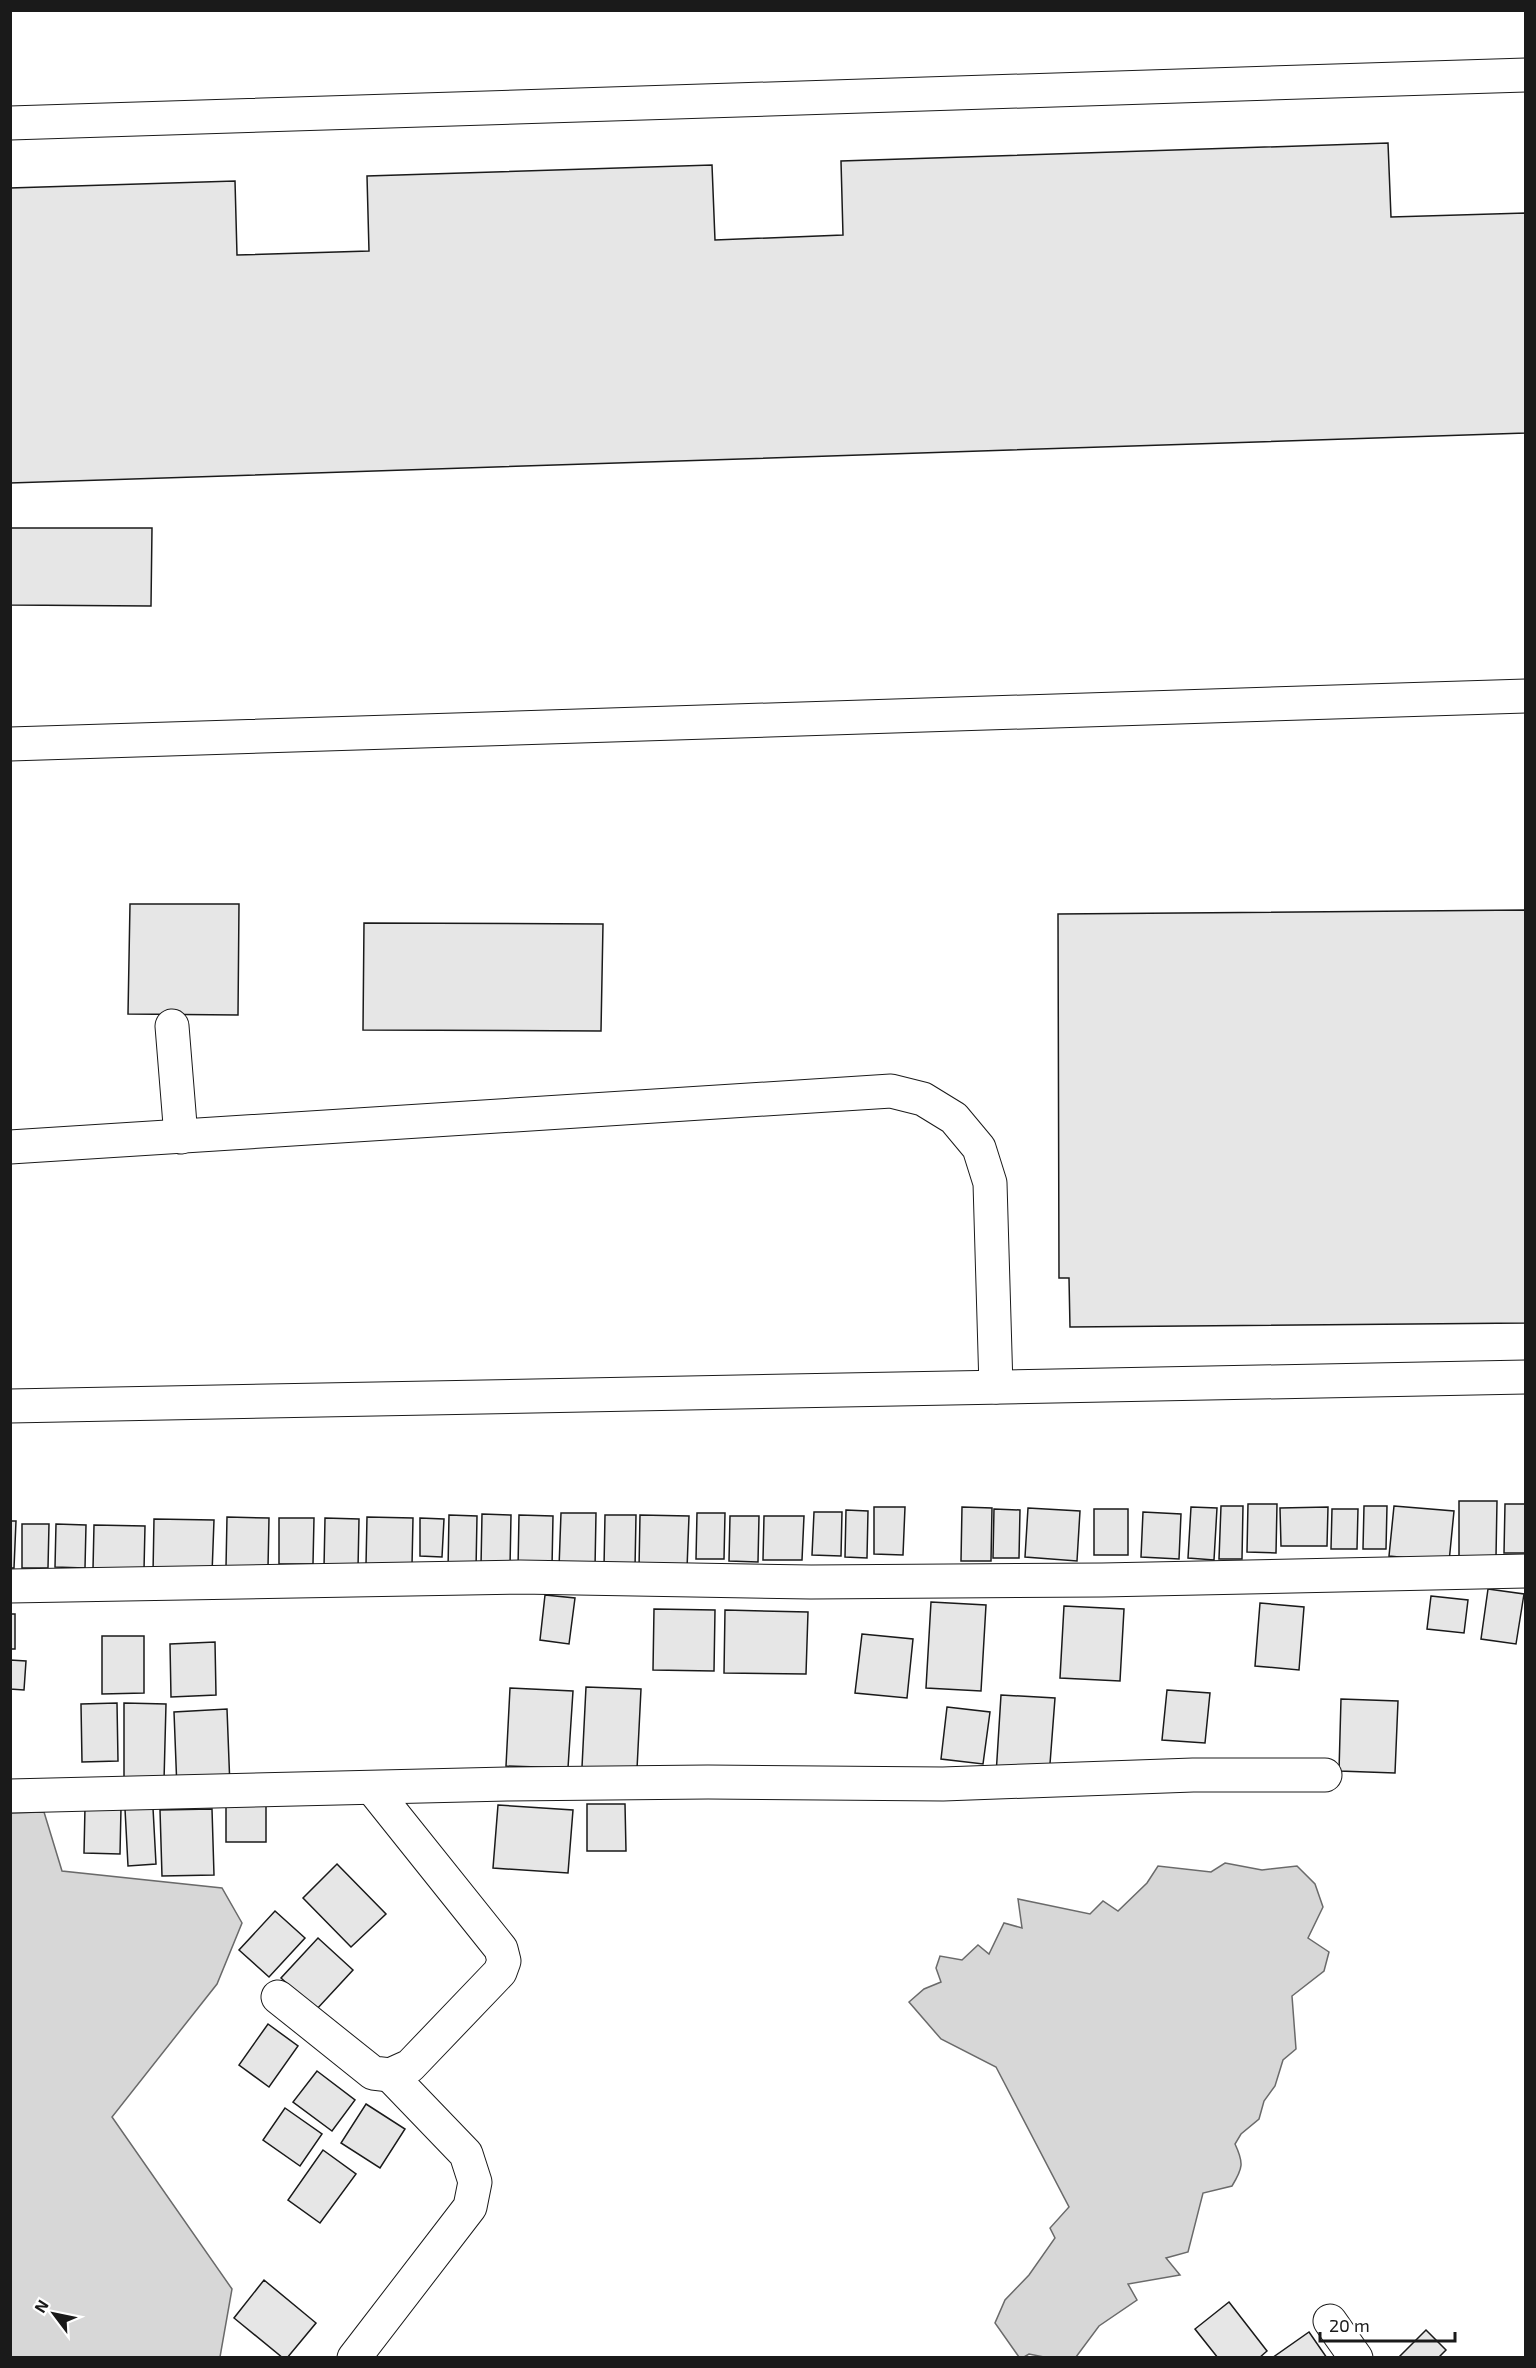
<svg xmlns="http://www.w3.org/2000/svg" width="1536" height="2368" font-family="'Exo 2',sans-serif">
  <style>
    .water { fill: #d7d7d7; stroke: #6a6a6a; stroke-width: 1.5 }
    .building { fill: #e6e6e6; stroke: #1a1a1a; stroke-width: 1.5 }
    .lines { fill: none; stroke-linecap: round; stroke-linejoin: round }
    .minor-casing { stroke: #1a1a1a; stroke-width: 35 }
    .minor { stroke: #fff; stroke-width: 33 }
  </style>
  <rect width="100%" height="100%" fill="#fff"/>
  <g class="water">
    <polygon points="44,1812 62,1871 222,1888 242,1923 217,1984 112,2117 232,2289 220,2357 11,2357 11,1813"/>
    <path d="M1225 1863 1262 1870 1297 1866 1315 1884 1323 1907 1308 1938 1329 1952 1324 1971 1292 1996 1296 2049 1283 2060 1275 2086 1264 2101 1259 2119 1241 2134 1235 2144C1244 2163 1243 2168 1232 2186L1203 2193 1188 2252 1166 2258 1180 2275 1128 2284 1137 2300 1099 2326 1076 2357H1044L1029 2354 1024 2357H1019L995 2323 1005 2300 1029 2275 1055 2238 1050 2228 1069 2207 996 2067 941 2039 909 2002 924 1989 941 1982 936 1968 940 1956 962 1960 978 1945 989 1954 1004 1923 1022 1928 1018 1899 1090 1914 1103 1901 1118 1911 1147 1883 1158 1866 1211 1872Z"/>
  </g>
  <g class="building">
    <polygon points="1388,143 1391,217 1526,213 1526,433 10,483 10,188 235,181 237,255 369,251 367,176 712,165 715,240 843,235 841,161"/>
    <polygon points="10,528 152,528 151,606 10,605"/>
    <polygon points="130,904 239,904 238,1015 128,1014"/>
    <polygon points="1526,910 1526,1323 1070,1327 1069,1278 1059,1278 1058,914"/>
    <polygon points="364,923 603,924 601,1031 363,1030"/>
    <polygon points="1459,1501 1497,1501 1496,1557 1459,1556"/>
    <polygon points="1248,1504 1277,1504 1276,1553 1247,1552"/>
    <polygon points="1505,1504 1526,1504 1526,1553 1504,1553"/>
    <polygon points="1221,1506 1243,1506 1242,1559 1219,1559"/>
    <polygon points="1364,1506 1387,1506 1386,1549 1363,1549"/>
    <polygon points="1394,1506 1454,1511 1449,1562 1389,1556"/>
    <polygon points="874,1507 905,1507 903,1555 874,1554"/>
    <polygon points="962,1507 992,1508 991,1561 961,1561"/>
    <polygon points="1191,1507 1217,1508 1214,1560 1188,1558"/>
    <polygon points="1328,1507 1327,1546 1281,1546 1280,1508"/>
    <polygon points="1028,1508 1080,1511 1077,1561 1025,1557"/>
    <polygon points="994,1509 1020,1510 1019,1558 993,1558"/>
    <rect x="1094" y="1509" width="34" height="46"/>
    <polygon points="1332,1509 1358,1509 1357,1549 1331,1549"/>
    <polygon points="846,1510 868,1511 867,1558 845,1557"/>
    <polygon points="814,1512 842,1512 841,1556 812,1555"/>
    <polygon points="1143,1512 1181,1514 1179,1559 1141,1557"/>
    <polygon points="561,1513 596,1513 595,1568 559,1568"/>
    <polygon points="697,1513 725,1513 724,1559 696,1559"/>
    <polygon points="482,1514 511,1515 510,1567 481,1566"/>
    <polygon points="449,1515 477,1516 476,1570 448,1570"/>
    <polygon points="519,1515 553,1516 552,1567 518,1568"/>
    <polygon points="605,1515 636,1515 635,1568 604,1567"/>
    <polygon points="640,1515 689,1516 687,1569 639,1569"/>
    <polygon points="730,1516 759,1516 758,1562 729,1561"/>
    <polygon points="764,1516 804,1516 802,1560 763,1560"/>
    <polygon points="227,1517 269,1518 268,1568 226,1567"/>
    <polygon points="367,1517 413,1518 412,1566 366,1565"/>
    <polygon points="279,1518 314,1518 313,1564 279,1564"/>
    <polygon points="325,1518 359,1519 358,1569 324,1568"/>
    <polygon points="420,1518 444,1519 442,1557 420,1556"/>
    <polygon points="154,1519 214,1520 212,1574 153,1573"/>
    <polygon points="10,1521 16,1521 14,1568 10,1568"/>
    <polygon points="22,1524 49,1524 48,1568 22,1568"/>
    <polygon points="56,1524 86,1525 85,1568 55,1567"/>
    <polygon points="94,1525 145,1526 144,1570 93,1569"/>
    <polygon points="1488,1589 1524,1594 1516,1644 1481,1639"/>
    <polygon points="545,1595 575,1598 569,1644 540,1640"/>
    <polygon points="1431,1596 1468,1600 1464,1633 1427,1629"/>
    <polygon points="931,1602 986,1605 981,1691 926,1688"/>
    <polygon points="1260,1603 1304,1607 1299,1670 1255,1666"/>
    <polygon points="1064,1606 1124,1609 1120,1681 1060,1678"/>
    <polygon points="654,1609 715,1610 714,1671 653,1670"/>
    <polygon points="725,1610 808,1612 806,1674 724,1673"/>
    <rect x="10" y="1614" width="5" height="35"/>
    <polygon points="862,1634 913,1639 907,1698 855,1693"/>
    <polygon points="102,1636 144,1636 144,1693 102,1694"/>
    <polygon points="215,1642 216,1695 171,1697 170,1644"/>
    <polygon points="10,1660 26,1661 24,1690 10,1689"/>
    <polygon points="586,1687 641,1689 637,1769 582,1767"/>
    <polygon points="510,1688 573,1691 568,1768 506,1766"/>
    <polygon points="1167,1690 1210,1693 1205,1743 1162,1740"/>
    <polygon points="1001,1695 1055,1698 1049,1777 996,1775"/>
    <polygon points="1341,1699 1398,1701 1395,1773 1339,1771"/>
    <polygon points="117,1703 118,1761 82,1762 81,1704"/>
    <polygon points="124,1703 166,1704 164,1781 124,1781"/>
    <polygon points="947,1707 990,1712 983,1764 941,1759"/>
    <polygon points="227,1709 230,1787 177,1789 174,1712"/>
    <rect x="226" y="1802" width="40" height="40"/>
    <polygon points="587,1804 625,1804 626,1851 587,1851"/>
    <polygon points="498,1805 573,1810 568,1873 493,1868"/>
    <polygon points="85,1807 121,1808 120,1854 84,1853"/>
    <polygon points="153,1808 156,1864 128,1866 125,1809"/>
    <polygon points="212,1809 214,1875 162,1876 160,1810"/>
    <polygon points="337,1864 386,1914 351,1947 303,1898"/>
    <polygon points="275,1911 305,1938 269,1977 239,1950"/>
    <polygon points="318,1938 353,1970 316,2010 281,1978"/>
    <polygon points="268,2024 298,2046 269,2087 239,2065"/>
    <polygon points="317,2071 355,2100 332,2131 293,2102"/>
    <polygon points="366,2104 405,2129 380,2168 341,2143"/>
    <polygon points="285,2108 322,2134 300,2166 263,2140"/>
    <polygon points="323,2150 356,2174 320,2223 288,2200"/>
    <polygon points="264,2280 316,2323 287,2358 283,2358 234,2318"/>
    <polygon points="1229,2302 1267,2351 1259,2358 1218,2358 1195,2329"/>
    <polygon points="1426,2330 1446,2350 1438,2358 1398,2358"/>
    <polygon points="1309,2332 1327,2358 1272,2358"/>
  </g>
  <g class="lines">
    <defs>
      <g id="minor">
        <polyline points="10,123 1526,75"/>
        <polyline points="10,744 1526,696"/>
        <polyline points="172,1026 181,1137"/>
        <polyline points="10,1147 891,1091 923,1099 954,1118 979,1148 990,1183 996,1387"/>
        <polyline points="10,1406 1526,1377"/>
        <polyline points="10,1586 520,1577 811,1582 1102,1580 1526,1571"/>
        <polyline points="10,1796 507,1784 708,1782 943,1784 1193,1775 1325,1775"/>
        <polyline points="278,1997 373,2073 390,2075 410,2066 500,1972 504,1961 501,1949 373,1789"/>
        <polyline points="1330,2321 1356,2358"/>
        <polyline points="354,2358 470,2207 475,2182 466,2154 390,2075"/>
      </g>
    </defs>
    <use href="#minor" class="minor-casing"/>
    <use href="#minor" class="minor"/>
  </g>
  <rect width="1536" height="2368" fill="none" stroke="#1a1a1a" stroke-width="24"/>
  <g transform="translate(54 2314) rotate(302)" stroke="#ffffff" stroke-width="4.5" paint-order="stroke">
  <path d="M0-4.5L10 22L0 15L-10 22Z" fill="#1a1a1a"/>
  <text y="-9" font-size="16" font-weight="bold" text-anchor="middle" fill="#1a1a1a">N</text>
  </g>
  <path d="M1320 2332v9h135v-9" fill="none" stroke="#1a1a1a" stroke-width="3"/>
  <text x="1329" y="2332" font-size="18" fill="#1a1a1a" stroke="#ffffff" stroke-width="4.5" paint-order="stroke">20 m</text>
</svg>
